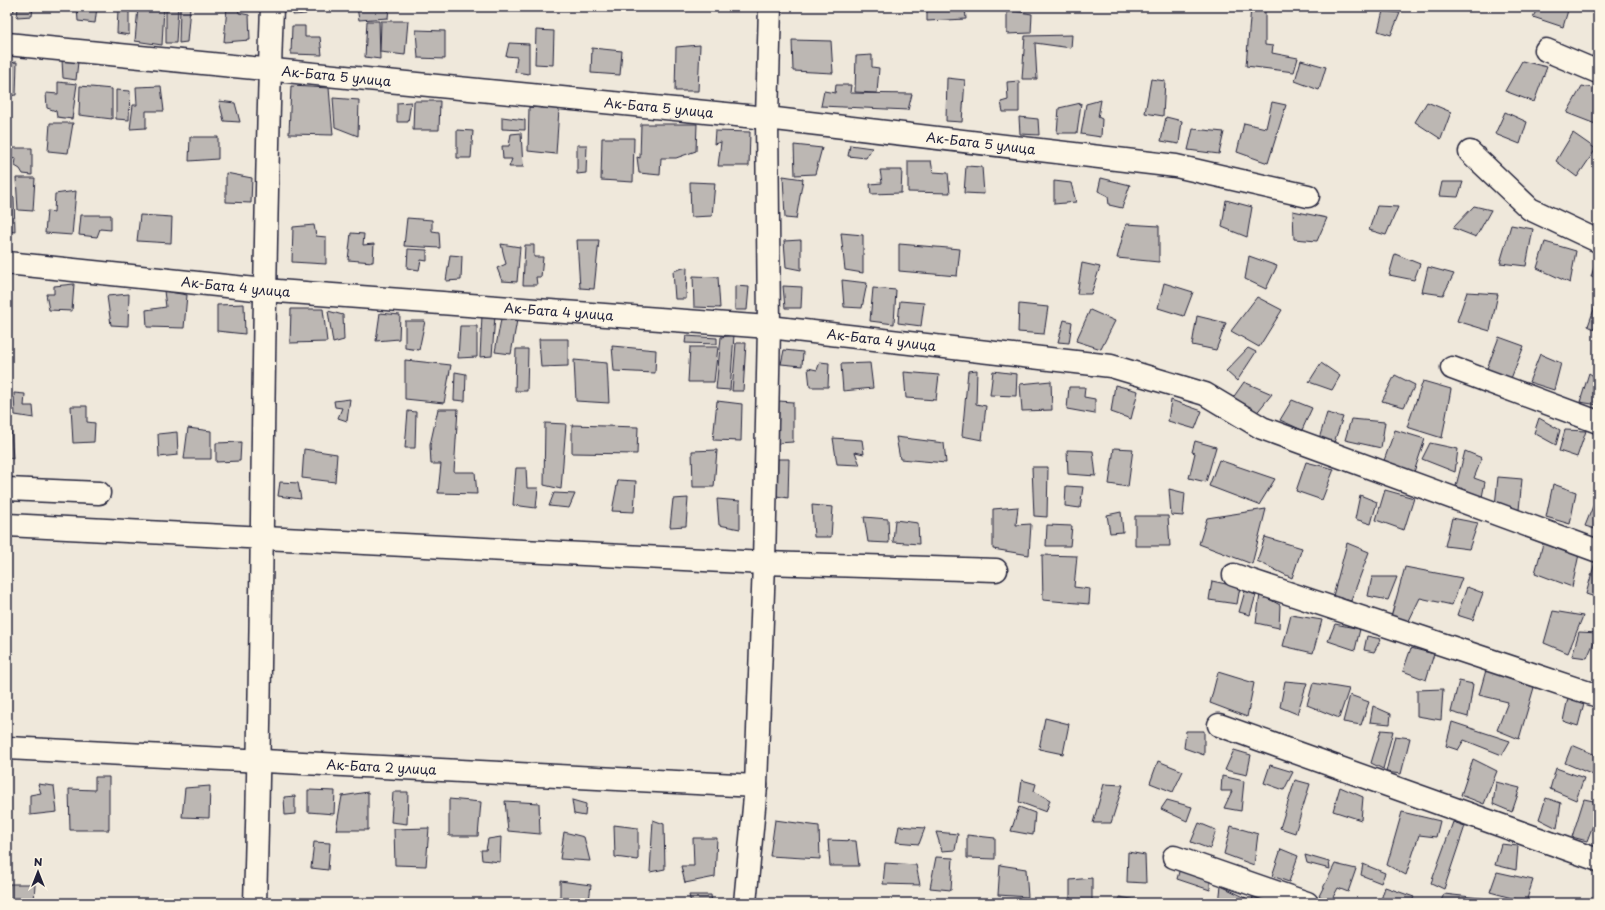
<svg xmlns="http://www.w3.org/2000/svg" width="1605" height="910" font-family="'Playpen Sans',sans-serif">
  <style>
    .building { fill: #bcb7b3; stroke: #22223b }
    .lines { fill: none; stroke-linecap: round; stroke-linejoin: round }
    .minor-casing { stroke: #22223b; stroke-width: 25 }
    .minor { stroke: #fcf5e5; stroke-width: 22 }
    .labels { text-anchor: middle; stroke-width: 3.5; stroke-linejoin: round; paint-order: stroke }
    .street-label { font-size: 13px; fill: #22223b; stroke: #fcf5e5 }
  </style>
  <rect width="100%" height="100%" fill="#efe8db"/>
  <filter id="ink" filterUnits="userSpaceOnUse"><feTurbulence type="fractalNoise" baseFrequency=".025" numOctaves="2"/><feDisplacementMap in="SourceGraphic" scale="8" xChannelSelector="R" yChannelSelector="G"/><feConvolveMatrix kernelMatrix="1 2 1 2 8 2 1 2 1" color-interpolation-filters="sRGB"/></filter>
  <g filter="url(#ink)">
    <g class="building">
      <rect x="7" y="7" width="7" height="4"/>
      <polygon points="18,7 33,7 32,16 17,17"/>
      <polygon points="77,7 97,7 95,23 78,21"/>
      <polygon points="138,7 164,7 162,45 135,41"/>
      <polygon points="166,7 178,7 176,43 166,43"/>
      <polygon points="180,7 190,7 187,42 179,43"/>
      <polygon points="227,7 238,7 239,13 249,15 250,40 224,42"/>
      <polygon points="293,7 306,7 306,14 293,15"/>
      <polygon points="357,7 389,7 388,18 359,20"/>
      <polygon points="927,7 965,7 966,19 927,21"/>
      <polygon points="1251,7 1265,7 1265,45 1273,46 1272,53 1298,58 1294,72 1246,66"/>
      <polygon points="1538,7 1569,7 1563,27 1533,17"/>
      <polygon points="118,9 129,10 129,35 117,33"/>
      <polygon points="1007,10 1032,14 1031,33 1007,34"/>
      <polygon points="1383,11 1400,13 1391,35 1378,31"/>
      <polygon points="367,21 379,21 380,59 365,57"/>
      <polygon points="381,21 408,21 405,55 380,52"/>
      <polygon points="292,26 305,26 305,37 320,37 322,55 291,54"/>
      <polygon points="416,30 445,31 445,59 418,58"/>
      <polygon points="536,30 554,31 553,65 535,64"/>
      <polygon points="1072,35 1071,48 1035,43 1037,79 1022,79 1025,36"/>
      <polygon points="792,40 831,41 833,73 793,71"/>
      <polygon points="509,43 529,44 529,74 515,72 517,57 506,56"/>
      <polygon points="1598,44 1598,62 1591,59"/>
      <polygon points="700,45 698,91 675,91 676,47"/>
      <polygon points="592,48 622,51 620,75 591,73"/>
      <polygon points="872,55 872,67 879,68 877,93 855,92 856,56"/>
      <polygon points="62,60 78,62 76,80 63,78"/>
      <polygon points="1301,60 1326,67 1319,90 1295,81"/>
      <polygon points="1522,61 1547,67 1534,102 1505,91"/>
      <polygon points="17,62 16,95 7,96 7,63"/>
      <polygon points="947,78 965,80 962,122 946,121"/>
      <polygon points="1151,79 1165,81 1163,116 1145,113"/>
      <polygon points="1019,81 1019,112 1003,112 1001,102 1008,100 1007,82"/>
      <polygon points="58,82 77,84 72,119 57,117 56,111 47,108 46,93 58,94"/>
      <polygon points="836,85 851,85 850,93 912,94 908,110 821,106 824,91 835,93"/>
      <polygon points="80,86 112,89 112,119 79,115"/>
      <polygon points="161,86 164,111 146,111 146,128 130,129 133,105 137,105 136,87"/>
      <polygon points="291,86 329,88 333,135 289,134"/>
      <polygon points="1582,86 1598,89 1598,125 1567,113"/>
      <polygon points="116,90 130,91 129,120 116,119"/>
      <polygon points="333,98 359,100 358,136 335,127"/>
      <polygon points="1101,100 1098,117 1102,119 1101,137 1081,134 1086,104"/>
      <polygon points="219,101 235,103 240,122 224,121"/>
      <polygon points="414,101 440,101 439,130 413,130"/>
      <polygon points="411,102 408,122 397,122 397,103"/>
      <polygon points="1272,102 1286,105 1268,163 1237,152 1244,123 1266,128"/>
      <polygon points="1427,102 1451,112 1441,139 1415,122"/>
      <polygon points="1081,103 1077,133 1057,133 1059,108"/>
      <polygon points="529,107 559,109 556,154 528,151"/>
      <polygon points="1505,112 1527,122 1520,144 1495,134"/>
      <polygon points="502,117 525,120 525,130 502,129"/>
      <polygon points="1019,117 1038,119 1039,135 1020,134"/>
      <polygon points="1166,117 1182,121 1179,144 1161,141"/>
      <polygon points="50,123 73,123 68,153 48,151"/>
      <polygon points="641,124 697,124 696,151 676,158 661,158 660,175 639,173 637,157 640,158"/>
      <polygon points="1193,129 1224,132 1219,154 1188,150"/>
      <polygon points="457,130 473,131 471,158 457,158"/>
      <polygon points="715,131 750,132 749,166 718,166 721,142 714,144"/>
      <polygon points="521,133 523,167 509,167 512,159 503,159 502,146 509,146 511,134"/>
      <polygon points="1573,133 1596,149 1577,177 1556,161"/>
      <polygon points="190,137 218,137 218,159 189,161"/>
      <polygon points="602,138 634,138 633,182 601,180"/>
      <polygon points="577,145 587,145 586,173 577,174"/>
      <polygon points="794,145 822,148 815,174 795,175"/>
      <polygon points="850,145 872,148 866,158 848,156"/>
      <polygon points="11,148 32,148 32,175 23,174 20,169 15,166 16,159 8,158"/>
      <polygon points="908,161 931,161 933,172 948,173 950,193 908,192"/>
      <polygon points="966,166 982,167 984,194 964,193"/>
      <polygon points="880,170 902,170 901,193 871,194 870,184 882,183"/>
      <polygon points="226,173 252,178 251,203 226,202"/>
      <polygon points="783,176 803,179 796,219 785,218"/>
      <polygon points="16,178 35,178 33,211 18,210"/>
      <polygon points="1101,178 1130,185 1122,208 1109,205 1108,196 1098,191"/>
      <polygon points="1054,181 1071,183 1076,202 1054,204"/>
      <polygon points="690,182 715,183 712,216 691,217"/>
      <polygon points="1442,182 1463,182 1458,197 1439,196"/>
      <polygon points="76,191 72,235 45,233 47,211 54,212 55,194"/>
      <polygon points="7,197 14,197 15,232 7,231"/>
      <polygon points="1226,200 1252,207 1247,237 1222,227"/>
      <polygon points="1377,206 1398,207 1386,235 1369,230"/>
      <polygon points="1474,206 1491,210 1476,237 1453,228"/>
      <polygon points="1293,211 1327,218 1317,241 1294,239"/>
      <polygon points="81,215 111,215 111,230 100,229 97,237 79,235"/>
      <polygon points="140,215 172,217 171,243 137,241"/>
      <polygon points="407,218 432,220 432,231 439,232 440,248 404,246"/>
      <polygon points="1126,224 1159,226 1159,262 1117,258"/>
      <polygon points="314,225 316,236 326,237 326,264 292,262 293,227"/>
      <polygon points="1511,225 1533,229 1526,266 1500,263"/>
      <polygon points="351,233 364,234 363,245 374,244 373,262 348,260"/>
      <polygon points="841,233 863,235 863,273 845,270"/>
      <polygon points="577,240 599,240 594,289 580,288"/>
      <polygon points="801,240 801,270 786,267 784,241"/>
      <polygon points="1545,242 1576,251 1570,283 1537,268"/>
      <polygon points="501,244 520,247 517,282 502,281 497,268 506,264"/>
      <polygon points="899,244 960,249 957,276 899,271"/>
      <polygon points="525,245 534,245 534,257 543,257 541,277 536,277 537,285 523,285"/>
      <polygon points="408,249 427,250 427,261 421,260 419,270 407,268"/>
      <polygon points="1395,254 1420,264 1414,280 1389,275"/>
      <polygon points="450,255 462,256 461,280 446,281"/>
      <polygon points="1249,256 1277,266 1266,289 1245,279"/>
      <polygon points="1596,261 1598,261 1598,277 1591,277"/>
      <polygon points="1082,263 1100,267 1091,294 1077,294"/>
      <polygon points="687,267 686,299 675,299 673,271"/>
      <polygon points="1428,267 1454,274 1443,295 1422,292"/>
      <polygon points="693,276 718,277 720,308 694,307"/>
      <polygon points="842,280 867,283 862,308 844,307"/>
      <polygon points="1164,283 1193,292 1184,316 1158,308"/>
      <polygon points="74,284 72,311 49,310 46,294 54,294 54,286"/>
      <polygon points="735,286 749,287 747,310 735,310"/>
      <polygon points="783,286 802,287 801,308 785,308"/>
      <polygon points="873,288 896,290 894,324 870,321"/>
      <polygon points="164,291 187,295 184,328 147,327 146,310 166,307"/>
      <polygon points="1467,292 1498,294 1490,331 1457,321"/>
      <polygon points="129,294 128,326 111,325 107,296"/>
      <polygon points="1257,297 1282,310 1259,347 1231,331"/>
      <polygon points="1598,298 1598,331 1588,326"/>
      <polygon points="900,301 924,303 921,326 898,323"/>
      <polygon points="244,304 245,334 217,331 217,305"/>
      <polygon points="1019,304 1048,307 1044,334 1018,332"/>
      <polygon points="291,309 323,309 327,342 290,343"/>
      <polygon points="1090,310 1115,321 1101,349 1076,341"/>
      <polygon points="328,311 343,315 344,340 333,343"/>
      <polygon points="380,313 400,315 399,339 376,341"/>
      <polygon points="482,315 495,316 492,356 480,357"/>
      <polygon points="1197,316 1226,323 1216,350 1192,345"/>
      <polygon points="501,319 517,320 511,354 495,352"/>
      <polygon points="1064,320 1072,322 1069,343 1058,342"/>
      <polygon points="405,321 425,321 419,350 405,348"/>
      <polygon points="460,326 477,326 477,357 458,358"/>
      <polygon points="734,335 730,390 716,389 721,337"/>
      <polygon points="686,336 717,338 717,344 685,343"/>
      <polygon points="1499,337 1524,346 1510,381 1486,371"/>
      <polygon points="539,339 568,339 568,366 541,367"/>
      <polygon points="736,343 746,343 743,391 732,391"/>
      <polygon points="612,346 656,350 655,373 614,371"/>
      <polygon points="690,347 718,347 714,382 688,382"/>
      <polygon points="1248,348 1256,352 1237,381 1226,371"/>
      <polygon points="516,349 528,349 527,391 515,391"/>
      <polygon points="784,350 803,352 802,366 781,364"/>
      <polygon points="1540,354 1561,363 1554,390 1529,382"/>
      <polygon points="405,360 451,365 444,403 405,399"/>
      <polygon points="574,360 607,363 609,403 576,401"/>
      <polygon points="820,362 829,363 828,387 810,387 808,368 817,370"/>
      <polygon points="870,363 873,388 843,391 841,364"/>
      <polygon points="1321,363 1340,376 1332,390 1309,382"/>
      <polygon points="977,370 976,404 986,406 982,440 962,436 968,371"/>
      <polygon points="993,371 1017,374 1016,396 990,395"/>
      <polygon points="455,372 466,374 465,401 454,400"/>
      <polygon points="904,372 939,375 936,400 906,398"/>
      <polygon points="1589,373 1598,379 1598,405 1580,402"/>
      <polygon points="1395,375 1415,385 1404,407 1382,401"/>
      <polygon points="1051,381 1052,410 1022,411 1020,384"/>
      <polygon points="1423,381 1451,389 1442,438 1407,427"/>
      <polygon points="1244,382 1272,394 1255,415 1230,402"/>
      <polygon points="1115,385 1138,391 1131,419 1111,412"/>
      <polygon points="1069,387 1085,387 1084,397 1095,399 1095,414 1067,409"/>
      <polygon points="14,393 25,394 24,406 33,406 34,418 15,415"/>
      <polygon points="350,399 347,421 338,418 342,408 335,407 334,401"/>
      <polygon points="1171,400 1202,411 1195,429 1168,421"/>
      <polygon points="1292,400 1312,408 1302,430 1280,420"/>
      <polygon points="717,401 742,404 741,441 713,440"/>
      <polygon points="779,401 793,402 793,442 778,443"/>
      <polygon points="71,406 87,406 87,422 95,423 94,442 73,443"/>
      <polygon points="438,409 458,409 454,472 475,472 477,494 438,493 441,464 431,464 430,445"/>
      <polygon points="408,411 416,412 415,448 405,448"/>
      <polygon points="1327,413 1343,417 1333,445 1318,442"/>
      <polygon points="7,415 10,415 13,459 7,457"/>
      <polygon points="1539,418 1560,430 1556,445 1534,433"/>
      <polygon points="1351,419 1385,422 1381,448 1345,440"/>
      <polygon points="545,423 566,424 561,489 544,485"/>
      <polygon points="572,425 638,427 637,454 572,453"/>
      <polygon points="188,428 211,431 211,459 184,459"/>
      <polygon points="1395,430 1425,439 1413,475 1382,466"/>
      <polygon points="1565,430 1586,431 1577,457 1559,451"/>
      <polygon points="177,432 178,455 159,457 158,434"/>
      <polygon points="896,437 944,443 946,463 900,459"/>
      <polygon points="833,438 862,440 864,454 855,452 860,465 837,464"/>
      <polygon points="1195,441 1216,447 1206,482 1189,478 1195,453 1192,452"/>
      <polygon points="241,442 240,461 216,462 216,443"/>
      <polygon points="1430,443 1458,449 1455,472 1422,459"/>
      <polygon points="1114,448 1133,449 1128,487 1109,484"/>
      <polygon points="304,449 337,454 335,482 302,478"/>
      <polygon points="717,450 714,487 693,487 692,451"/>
      <polygon points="1067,450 1093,451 1096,476 1068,474"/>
      <polygon points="1465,451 1482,458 1474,478 1485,482 1482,497 1456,486"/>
      <polygon points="778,459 789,459 788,498 777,496"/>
      <polygon points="1219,460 1275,479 1259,505 1209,486"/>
      <polygon points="1306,462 1334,469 1322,500 1296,491"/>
      <polygon points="1032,467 1048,467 1047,517 1034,516"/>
      <polygon points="516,468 526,468 527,488 538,488 536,508 513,505"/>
      <polygon points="1498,477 1522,479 1519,510 1495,506"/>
      <polygon points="618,480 636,481 634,512 612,511"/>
      <polygon points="280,482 298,483 301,499 278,496"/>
      <polygon points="1553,484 1576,492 1570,524 1546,517"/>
      <polygon points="1066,486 1083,487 1080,508 1065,506"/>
      <polygon points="1169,489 1185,493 1183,516 1171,515"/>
      <polygon points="1385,490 1414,498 1404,530 1376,520"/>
      <polygon points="554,493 575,494 569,508 549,506"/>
      <polygon points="1360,495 1377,502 1371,524 1355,519"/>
      <polygon points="688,498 686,526 670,527 673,499"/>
      <polygon points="717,499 740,501 740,529 719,525"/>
      <polygon points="812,505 833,507 831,537 814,537"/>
      <polygon points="1593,506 1598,508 1598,530 1585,526"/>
      <polygon points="1018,507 1016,525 1031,524 1029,555 993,549 993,509"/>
      <polygon points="1266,509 1252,564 1199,544 1207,518"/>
      <polygon points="1121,512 1123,532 1110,533 1107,515"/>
      <polygon points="1135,516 1168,516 1170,546 1135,546"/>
      <polygon points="864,517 888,519 889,543 868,542"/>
      <polygon points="1452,518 1478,523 1469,549 1445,546"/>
      <polygon points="895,520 918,523 919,544 893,542"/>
      <polygon points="1047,525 1072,526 1070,546 1046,546"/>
      <polygon points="1265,537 1302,548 1292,578 1257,561"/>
      <polygon points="1544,540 1579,554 1572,587 1535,573"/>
      <polygon points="1347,543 1369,552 1351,601 1333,596"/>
      <polygon points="1042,555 1077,556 1074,587 1090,589 1089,604 1043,600"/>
      <polygon points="1595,562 1598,563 1598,598 1586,594"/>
      <polygon points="1405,567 1462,578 1452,605 1420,598 1405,629 1389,624"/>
      <polygon points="1372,577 1397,577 1388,600 1368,596"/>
      <polygon points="1212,581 1240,587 1237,604 1209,600"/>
      <polygon points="1467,587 1483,593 1473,620 1457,615"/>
      <polygon points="1245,591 1256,595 1250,615 1239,612"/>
      <polygon points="1260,594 1280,605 1279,628 1256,623"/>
      <polygon points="1553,611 1583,616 1568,653 1544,643"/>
      <polygon points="1291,615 1322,620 1313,653 1283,646"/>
      <polygon points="1335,624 1360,629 1355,650 1328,641"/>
      <polygon points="1579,632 1598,633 1587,658 1572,656"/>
      <polygon points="1367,636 1381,639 1374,652 1364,650"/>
      <polygon points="1411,648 1434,654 1426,680 1403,671"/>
      <polygon points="1486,670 1535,684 1519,739 1497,730 1508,702 1479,695"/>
      <polygon points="1218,672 1254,683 1247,717 1210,703"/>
      <polygon points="1285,681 1307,683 1297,714 1280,707"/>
      <polygon points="1459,681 1473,684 1468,717 1451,712"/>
      <polygon points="1313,683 1349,689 1339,718 1307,705"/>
      <polygon points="1443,689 1441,720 1417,716 1417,690"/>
      <polygon points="1350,695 1369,702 1361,725 1343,722"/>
      <polygon points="1568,698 1584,703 1578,726 1563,721"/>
      <polygon points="1373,706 1391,714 1390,724 1370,722"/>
      <polygon points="1045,718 1069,724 1063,754 1039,749"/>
      <polygon points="1452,722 1510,741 1502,755 1464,740 1458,750 1446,746"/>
      <polygon points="1381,730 1393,731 1383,769 1371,763"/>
      <polygon points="1186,731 1204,731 1204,755 1184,748"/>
      <polygon points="1395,736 1410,738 1401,774 1386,772"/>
      <polygon points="1572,745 1598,756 1598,777 1565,763"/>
      <polygon points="1234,750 1251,755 1247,775 1225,770"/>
      <polygon points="1473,759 1497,771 1484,804 1461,795"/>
      <polygon points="1158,761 1183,771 1173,792 1150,783"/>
      <polygon points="1270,765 1293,772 1284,790 1264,783"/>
      <polygon points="1556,768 1584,778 1576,800 1550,789"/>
      <polygon points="1222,776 1244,781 1241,811 1224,808 1232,791 1221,791"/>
      <polygon points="95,777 109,777 109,830 70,830 69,789 95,790"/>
      <polygon points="1022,780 1036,784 1034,791 1050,800 1046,812 1019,802"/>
      <polygon points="1295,780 1310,784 1295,833 1280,828"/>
      <polygon points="1496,782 1520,788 1512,812 1493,804"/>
      <polygon points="38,784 54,786 57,812 30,815 30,795 41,793"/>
      <polygon points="1104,784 1123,785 1111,823 1093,823"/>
      <polygon points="210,786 209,818 182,817 185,788"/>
      <polygon points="1340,787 1363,797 1361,820 1333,811"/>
      <polygon points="308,790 335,791 334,814 308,812"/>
      <polygon points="368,792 368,830 336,830 342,796"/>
      <polygon points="393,792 408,792 407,824 391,822"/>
      <polygon points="295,796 295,814 285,815 284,797"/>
      <polygon points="1546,798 1561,803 1557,828 1539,819"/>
      <polygon points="449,799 481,802 478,836 449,836"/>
      <polygon points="1584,799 1598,802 1598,812 1587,841 1572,837"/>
      <polygon points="572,800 586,804 585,816 574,814"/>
      <polygon points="1167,800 1192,807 1187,821 1161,809"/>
      <polygon points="505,801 539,803 540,834 508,831"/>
      <polygon points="1019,807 1035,813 1033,835 1011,831"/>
      <polygon points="1402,812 1440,821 1436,837 1419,835 1406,875 1387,865"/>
      <polygon points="653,820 664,824 665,869 650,872"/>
      <polygon points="775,820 819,826 820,859 770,856"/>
      <polygon points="1453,822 1465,826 1444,889 1431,883"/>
      <polygon points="1199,823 1216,830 1210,849 1191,842"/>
      <polygon points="614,825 638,828 638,860 615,857"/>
      <polygon points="899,826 925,828 919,844 896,842"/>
      <polygon points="1231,826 1258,834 1254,865 1224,854"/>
      <polygon points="429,828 426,866 395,865 394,829"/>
      <polygon points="564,832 584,837 590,861 560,859"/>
      <polygon points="936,832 958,834 955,850 942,851"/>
      <polygon points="967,835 995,838 995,859 967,858"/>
      <polygon points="501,837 500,862 482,860 481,850 486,850 488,839"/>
      <polygon points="693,838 717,838 715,877 685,883 681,866 694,866"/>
      <polygon points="828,840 856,841 859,866 830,866"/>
      <polygon points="314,842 330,843 328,870 311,868"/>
      <polygon points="1501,844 1518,846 1516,870 1495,865"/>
      <polygon points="1281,849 1298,856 1289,882 1272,876"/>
      <polygon points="1128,852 1145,855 1146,883 1127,882"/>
      <polygon points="1305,855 1329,862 1330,869 1307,863"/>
      <polygon points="936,857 953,858 951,890 930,888"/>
      <polygon points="885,863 916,865 920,885 883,884"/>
      <polygon points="1335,864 1356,869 1348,892 1338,888 1331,901 1319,896"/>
      <polygon points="1363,864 1385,873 1381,883 1361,875"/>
      <polygon points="1000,865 1026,869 1028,897 998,895"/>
      <polygon points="1180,868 1210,876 1210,890 1177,879"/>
      <polygon points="1497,872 1533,880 1526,902 1490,892"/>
      <polygon points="1092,878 1092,903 1070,903 1070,880"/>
      <polygon points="560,881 591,885 589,901 560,901"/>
      <polygon points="9,884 35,884 34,903 8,903"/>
      <polygon points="1221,886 1246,898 1244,903 1219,903"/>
      <polygon points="1385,887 1414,897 1411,903 1380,903"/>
      <polygon points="1444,894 1489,899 1486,903 1440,903"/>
      <polygon points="689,895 711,895 712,903 691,903"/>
      <polygon points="1253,896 1277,903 1252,903"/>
      <polygon points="1119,897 1144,901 1144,903 1118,903"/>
      <polygon points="934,900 959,902 958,903 934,903"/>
    </g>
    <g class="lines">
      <defs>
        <g id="minor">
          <path id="s1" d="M7 44 767 118 1176 166 1308 196"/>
          <polyline points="1546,50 1598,72"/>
          <polyline points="1470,152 1530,209 1598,241"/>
          <path id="s2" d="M7 263 264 290 769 327 1111 366 1205 394 1262 428 1598 551"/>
          <polyline points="1452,368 1598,422"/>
          <polyline points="7,489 99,493"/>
          <polyline points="7,525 764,563 996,570"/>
          <polyline points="1234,575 1598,696"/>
          <polyline points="1219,725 1598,860"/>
          <path id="s3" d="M7 748 756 786"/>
          <polyline points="1174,857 1307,903"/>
          <path d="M255 903C264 604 261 306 272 7"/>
          <polyline points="745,903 756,786 764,563 769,327 767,118 770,7"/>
        </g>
      </defs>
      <use href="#minor" class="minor-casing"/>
      <use href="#minor" class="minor"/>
    </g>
  </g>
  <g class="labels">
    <g class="street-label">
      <text dy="5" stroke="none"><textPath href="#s1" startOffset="331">Ак-Бата 5 улица</textPath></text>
      <text dy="5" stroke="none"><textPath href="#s1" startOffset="655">Ак-Бата 5 улица</textPath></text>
      <text dy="5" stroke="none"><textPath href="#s1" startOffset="979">Ак-Бата 5 улица</textPath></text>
      <text dy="5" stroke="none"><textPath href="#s2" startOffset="230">Ак-Бата 4 улица</textPath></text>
      <text dy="5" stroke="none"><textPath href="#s2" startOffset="554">Ак-Бата 4 улица</textPath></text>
      <text dy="5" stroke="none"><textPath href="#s2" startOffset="878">Ак-Бата 4 улица</textPath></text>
      <text dy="5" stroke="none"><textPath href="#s3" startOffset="375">Ак-Бата 2 улица</textPath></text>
    </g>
  </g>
  <rect width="1605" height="910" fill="none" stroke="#fcf5e5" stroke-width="24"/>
  <rect x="12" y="12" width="1581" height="886" fill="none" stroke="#22223b" stroke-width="1.5" filter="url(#ink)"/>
  <g transform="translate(38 872)" stroke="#fcf5e5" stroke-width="3" paint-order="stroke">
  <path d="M0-3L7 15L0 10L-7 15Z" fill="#22223b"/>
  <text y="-6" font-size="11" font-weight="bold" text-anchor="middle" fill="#22223b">N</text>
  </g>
</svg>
